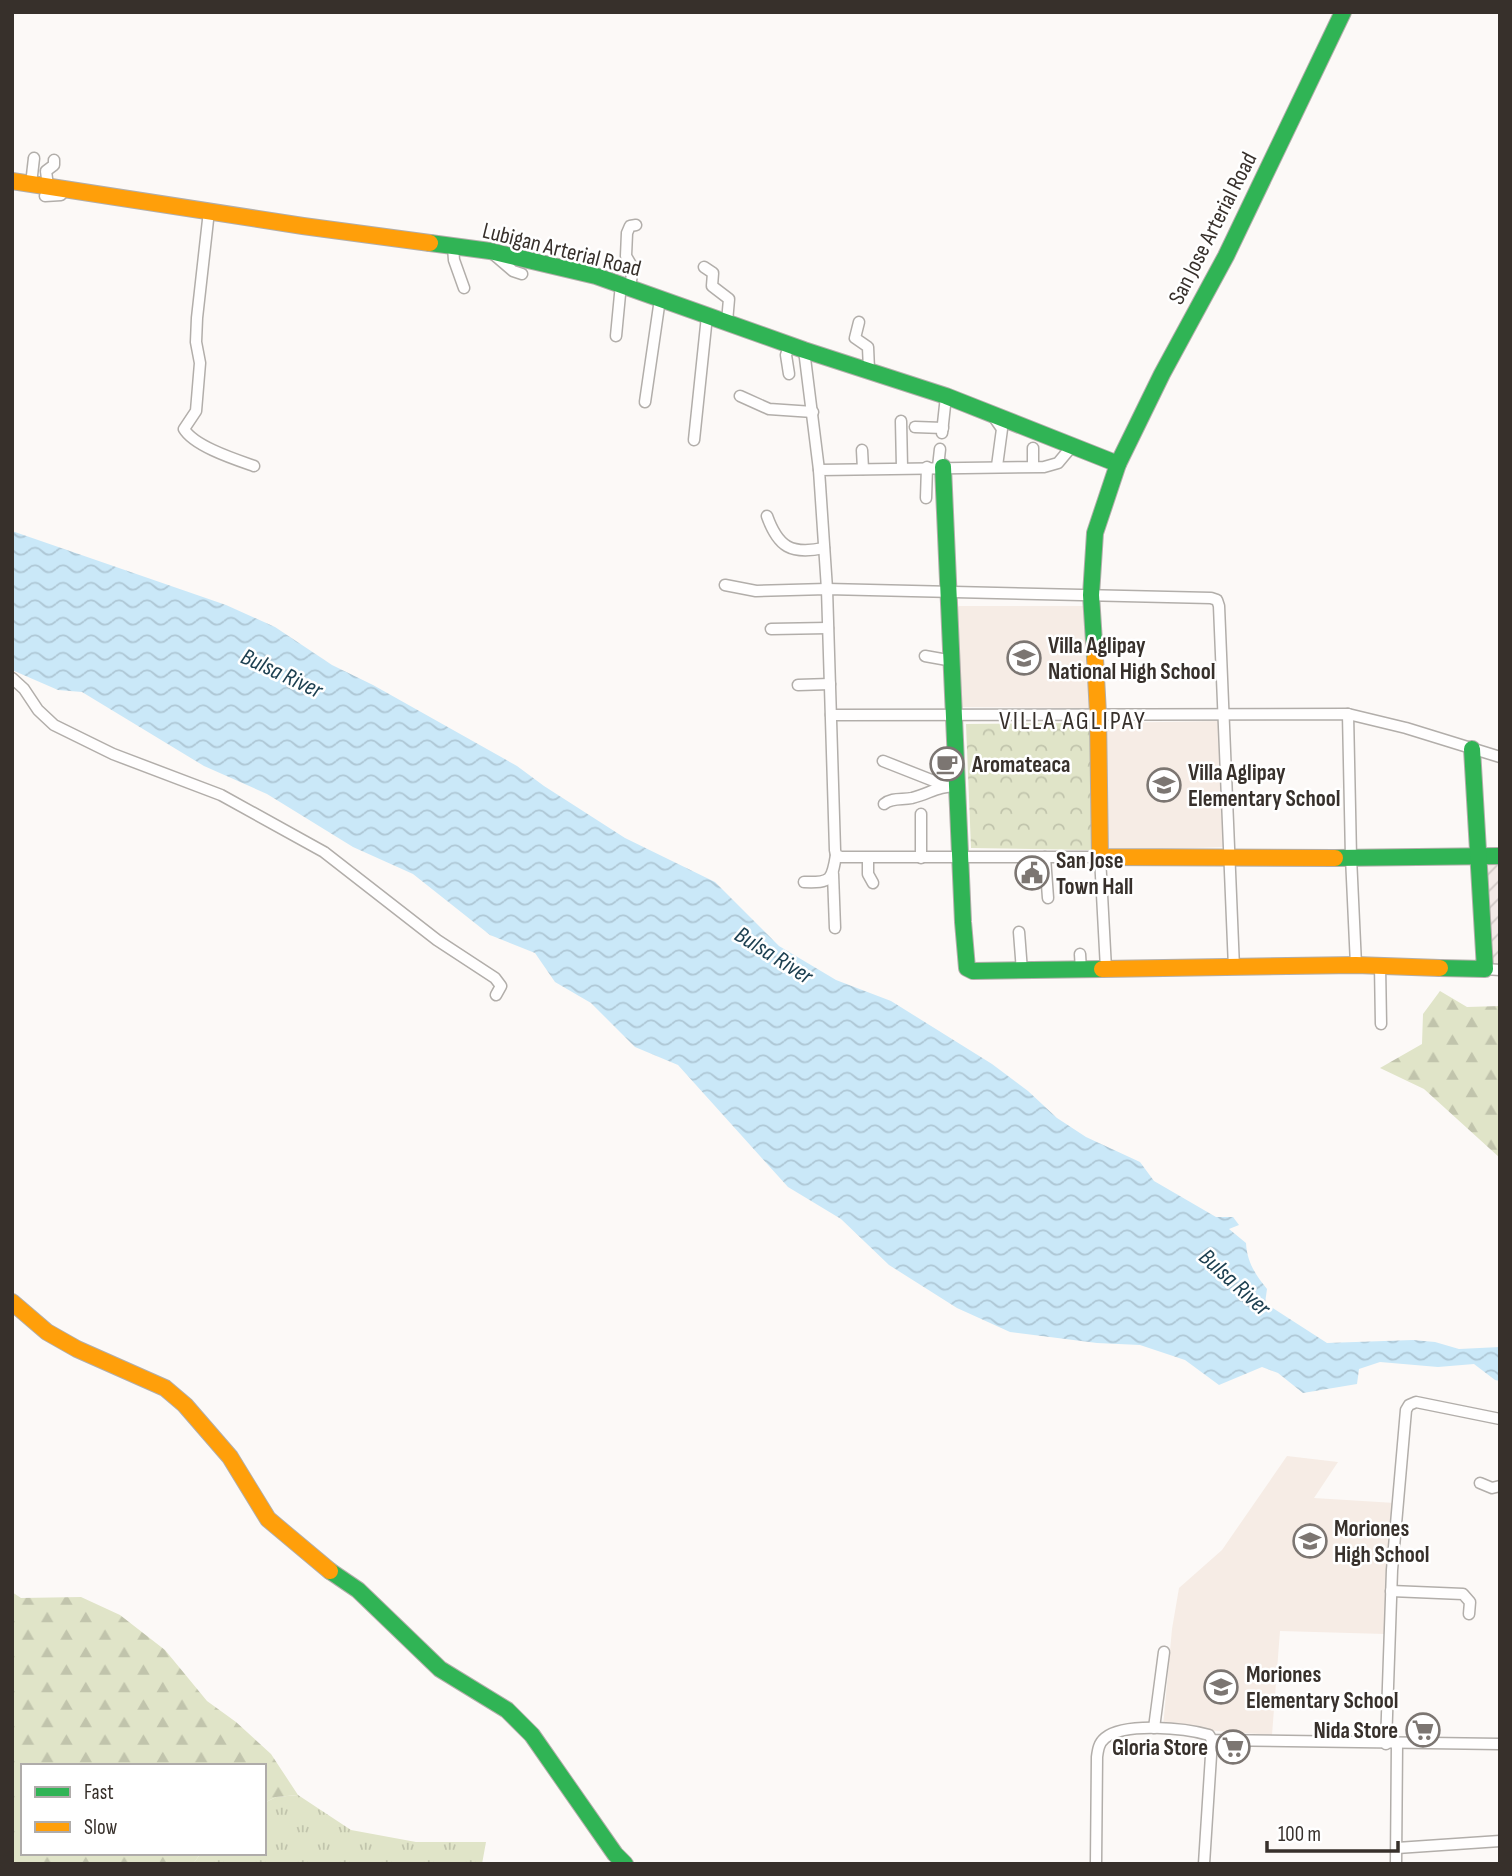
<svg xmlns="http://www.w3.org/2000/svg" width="1512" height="1876" font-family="'Sofia Sans Condensed',sans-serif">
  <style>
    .industrial { fill: url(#industrial-furrows) }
    .built { fill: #f6ece5 }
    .grass { fill: url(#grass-tufts) }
    .forest { fill: url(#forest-firs) }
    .park { fill: url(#park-crowns) }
    .water { fill: url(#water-waves) }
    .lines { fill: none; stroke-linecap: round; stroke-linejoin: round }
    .street-casing { stroke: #b2aeaa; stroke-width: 13 }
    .fast-casing { stroke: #b2aeaa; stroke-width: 18 }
    .slow-casing { stroke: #b2aeaa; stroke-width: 18 }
    .street { stroke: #fffefe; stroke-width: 10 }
    .fast { stroke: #30b455; stroke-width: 16 }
    .slow { stroke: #ff9f0a; stroke-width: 16 }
    .labels { text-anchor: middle; stroke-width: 5; stroke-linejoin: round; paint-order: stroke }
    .street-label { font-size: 23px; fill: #37302b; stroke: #fff }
    .poi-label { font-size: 23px; font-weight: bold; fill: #37302b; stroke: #fff; text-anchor: start }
    .water-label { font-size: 24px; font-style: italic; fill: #1d4051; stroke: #fff }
    .quarter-label { font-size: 26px; letter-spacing: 2px; fill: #37302b; stroke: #fff }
  </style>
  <defs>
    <pattern id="industrial-furrows" width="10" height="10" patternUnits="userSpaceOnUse" patternTransform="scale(1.75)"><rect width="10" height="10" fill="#f3eae7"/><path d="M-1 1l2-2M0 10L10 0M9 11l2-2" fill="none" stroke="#d1c9c6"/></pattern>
    <pattern id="grass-tufts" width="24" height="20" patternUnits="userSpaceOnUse" patternTransform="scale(1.75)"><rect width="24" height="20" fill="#e0e4c8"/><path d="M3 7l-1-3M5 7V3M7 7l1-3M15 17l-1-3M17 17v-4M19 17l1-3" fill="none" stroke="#c1c4ac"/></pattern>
    <pattern id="forest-firs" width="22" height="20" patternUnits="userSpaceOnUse" patternTransform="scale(1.75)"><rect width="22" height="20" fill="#e0e4c8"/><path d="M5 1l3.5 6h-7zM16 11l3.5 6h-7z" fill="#c1c4ac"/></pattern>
    <pattern id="park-crowns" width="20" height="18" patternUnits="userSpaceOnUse" patternTransform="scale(1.75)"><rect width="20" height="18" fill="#e0e4c8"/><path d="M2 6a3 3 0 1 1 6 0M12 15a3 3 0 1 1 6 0" fill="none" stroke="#c1c4ac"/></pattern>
    <pattern id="water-waves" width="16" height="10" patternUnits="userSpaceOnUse" patternTransform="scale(1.75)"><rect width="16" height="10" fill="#cae8f8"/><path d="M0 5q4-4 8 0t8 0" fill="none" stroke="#aec7d5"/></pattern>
  </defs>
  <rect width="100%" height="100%" fill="#fcf9f7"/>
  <polygon class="industrial" points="1484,860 1500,860 1500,965 1488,964"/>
  <g class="built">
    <polygon points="959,606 1088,606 1090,708 961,707 956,609"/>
    <polygon points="1219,721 1224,847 1108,851 1105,723"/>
    <polygon points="1287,1456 1338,1462 1314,1498 1395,1503 1385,1634 1280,1631 1272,1735 1163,1727 1172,1629 1179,1588 1222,1550"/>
  </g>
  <polygon class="grass" points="298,1795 351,1830 416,1842 486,1842 482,1864 193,1864 201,1853 264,1853 264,1803 276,1797"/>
  <g class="forest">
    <polygon points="1440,991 1467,1007 1500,1006 1500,1158 1424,1089 1380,1068 1422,1044 1423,1014"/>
    <polygon points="12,1592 21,1598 81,1597 120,1615 165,1650 207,1701 236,1722 271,1754 298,1795 276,1797 264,1803 264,1766 23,1766 23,1853 201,1853 193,1864 12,1864"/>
  </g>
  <polygon class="park" points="1090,723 1094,850 971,848 966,724"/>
  <path class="water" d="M12 531 226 605 275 627 332 665 373 685 517 766 544 786 625 838 715 882 779 946 836 980 891 1001 992 1064 1028 1091 1057 1118 1086 1137 1140 1162 1154 1181 1216 1217H1233L1239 1225 1229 1229 1246 1243C1247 1262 1255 1274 1267 1289L1265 1303 1327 1343 1413 1340 1435 1342 1459 1349 1500 1347V1381L1495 1380 1474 1364 1438 1367 1380 1362 1359 1369 1357 1384 1303 1393 1278 1373 1262 1367 1219 1385 1185 1360 1140 1345 1097 1343 1010 1332 957 1308 889 1265 841 1219 788 1187 678 1065 635 1047 591 1003 555 982 535 953 490 935 413 874 353 847 267 794 204 766 82 692 58 690 12 670Z"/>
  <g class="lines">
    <defs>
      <g id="street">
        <polyline points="31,184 34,158"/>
        <polyline points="48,186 46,171 54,165 54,160"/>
        <polyline points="45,196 61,195 65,190 63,188"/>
        <path d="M209 211 197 318 196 342 200 363 196 411 184 429C194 446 234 459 254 466"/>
        <polyline points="453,247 454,260 464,288"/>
        <polyline points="492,253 513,271 522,274"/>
        <polyline points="704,267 713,273 712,286 729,299 727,322"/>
        <polyline points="630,287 633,268 626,256 627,233 630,226 636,225"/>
        <polyline points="859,322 855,338 868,347 869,370"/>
        <polyline points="616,336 621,284"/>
        <polyline points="804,350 819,470"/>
        <polyline points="789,374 786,355 790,344"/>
        <polyline points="740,396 769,409 813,412"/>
        <polyline points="645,402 660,299"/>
        <polyline points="993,416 1002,429 997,466"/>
        <polyline points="901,421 902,467"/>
        <polyline points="915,427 943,428"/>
        <polyline points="942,433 946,396"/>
        <polyline points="694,440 707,316"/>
        <polyline points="1073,445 1058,463 1044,467 819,470 827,589 835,850 836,855 841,857 1100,857 1106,969"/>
        <polyline points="862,450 863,469"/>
        <polyline points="1033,466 1033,448"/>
        <polyline points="938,467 940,449"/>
        <polyline points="926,498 927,467"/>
        <path d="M767 516C778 547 791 555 824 548"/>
        <polyline points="725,585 756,591 827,589 1211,598 1217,600 1219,606 1234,968"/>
        <polyline points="771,629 828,628"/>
        <polyline points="925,656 953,661"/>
        <polyline points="12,678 24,689 38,710 54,725 113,754 221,795 324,852 437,940 495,978 501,986 496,995"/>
        <polyline points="798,685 830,684"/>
        <polyline points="1348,714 1351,857 1356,965"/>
        <polyline points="831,715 1348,714 1406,728 1500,757"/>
        <polyline points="883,761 944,785"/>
        <path d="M884 804C892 797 902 800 912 798 931 793 937 786 958 786"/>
        <polyline points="1045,857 1048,898"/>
        <polyline points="868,858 868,874 873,883"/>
        <polyline points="921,858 921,814"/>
        <polyline points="833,874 835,928"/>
        <path d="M804 882C831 883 832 880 836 855"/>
        <polyline points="1019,932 1022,971"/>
        <polyline points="1080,954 1081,970"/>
        <polyline points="1380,965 1381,1024"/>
        <polyline points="1485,969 1500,970"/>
        <polyline points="1480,1483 1492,1488 1500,1486"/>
        <polyline points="1391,1591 1463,1594 1470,1602 1469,1614"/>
        <polyline points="1154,1728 1164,1652"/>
        <polyline points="1386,1744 1392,1570 1406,1410 1409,1405 1416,1402 1500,1419"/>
        <polyline points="1397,1848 1500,1841"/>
        <path d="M1096 1864 1097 1757C1098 1749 1099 1743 1105 1738 1125 1722 1185 1728 1209 1735L1212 1740 1500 1744"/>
        <polyline points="1204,1864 1212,1740"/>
        <polyline points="1396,1864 1397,1744"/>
      </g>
      <g id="fast">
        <polyline points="430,243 490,251 596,276 804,350 946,396 1118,464"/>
        <polyline points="943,467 963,922 967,968 973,971 1102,969"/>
        <polyline points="1095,658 1091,595 1095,533 1118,464 1162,374 1226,256 1343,12"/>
        <polyline points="1335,858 1500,856"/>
        <polyline points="1440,968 1485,969 1472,749"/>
        <polyline points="330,1571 358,1590 440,1669 507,1710 532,1735 615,1854 625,1864"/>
      </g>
      <g id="slow">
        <polyline points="12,181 303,226 430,243"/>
        <polyline points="1095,658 1098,714 1100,857 1335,858"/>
        <polyline points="1102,969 1356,965 1440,968"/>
        <polyline points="12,1302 47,1332 77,1349 165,1388 185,1405 230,1457 268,1519 330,1571"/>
      </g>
    </defs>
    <use href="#street" class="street-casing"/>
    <use href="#fast" class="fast-casing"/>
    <use href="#slow" class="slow-casing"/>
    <use href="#street" class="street"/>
    <use href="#fast" class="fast"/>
    <use href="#slow" class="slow"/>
  </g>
  <defs>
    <symbol id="school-ring" viewBox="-11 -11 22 22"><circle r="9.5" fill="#fff" stroke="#7c7672" stroke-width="1.5"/><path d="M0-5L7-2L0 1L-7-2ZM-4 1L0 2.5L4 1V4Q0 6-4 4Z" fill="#7c7672"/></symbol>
    <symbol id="cafe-ring" viewBox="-11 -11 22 22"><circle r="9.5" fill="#fff" stroke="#7c7672" stroke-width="1.5"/><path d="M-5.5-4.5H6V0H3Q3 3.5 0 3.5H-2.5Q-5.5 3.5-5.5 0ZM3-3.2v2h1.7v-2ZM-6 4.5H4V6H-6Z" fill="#7c7672"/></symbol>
    <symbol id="civic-ring" viewBox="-11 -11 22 22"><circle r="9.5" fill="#fff" stroke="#7c7672" stroke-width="1.5"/><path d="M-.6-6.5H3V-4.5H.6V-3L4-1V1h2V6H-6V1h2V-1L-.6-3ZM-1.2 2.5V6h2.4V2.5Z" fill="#7c7672"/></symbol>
    <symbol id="supermarket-ring" viewBox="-11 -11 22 22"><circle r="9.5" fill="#fff" stroke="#7c7672" stroke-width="1.5"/><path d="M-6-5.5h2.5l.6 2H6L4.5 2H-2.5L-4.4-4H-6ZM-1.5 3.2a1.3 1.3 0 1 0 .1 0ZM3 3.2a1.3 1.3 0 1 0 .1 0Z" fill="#7c7672"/></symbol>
  </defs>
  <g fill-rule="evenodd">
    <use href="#school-ring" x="1005" y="639" width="38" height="38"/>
    <use href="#cafe-ring" x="928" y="745" width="38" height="38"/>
    <use href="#school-ring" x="1145" y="766" width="38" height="38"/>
    <use href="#civic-ring" x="1013" y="854" width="38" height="38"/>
    <use href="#school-ring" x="1291" y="1522" width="38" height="38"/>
    <use href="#school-ring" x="1202" y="1668" width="38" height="38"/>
    <use href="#supermarket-ring" x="1404" y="1711" width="38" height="38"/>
    <use href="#supermarket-ring" x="1214" y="1728" width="38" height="38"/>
  </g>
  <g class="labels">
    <g class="street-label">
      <text transform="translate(1212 228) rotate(-63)" y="8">San Jose Arterial Road</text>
      <text transform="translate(562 249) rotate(14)" y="8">Lubigan Arterial Road</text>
    </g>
    <g class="poi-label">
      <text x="1048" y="653">Villa Aglipay<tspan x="1048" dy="26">National High School</tspan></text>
      <text x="972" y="772">Aromateaca</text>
      <text x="1188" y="780">Villa Aglipay<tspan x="1188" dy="26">Elementary School</tspan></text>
      <text x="1056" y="868">San Jose<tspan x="1056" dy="26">Town Hall</tspan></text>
      <text x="1334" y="1536">Moriones<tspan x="1334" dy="26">High School</tspan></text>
      <text x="1246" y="1682">Moriones<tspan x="1246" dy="26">Elementary School</tspan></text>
      <text x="1398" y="1738" text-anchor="end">Nida Store</text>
      <text x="1208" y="1755" text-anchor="end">Gloria Store</text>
    </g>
    <g class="water-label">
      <text transform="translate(282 673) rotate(25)" y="8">Bulsa River</text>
      <text transform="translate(774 955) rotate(32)" y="8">Bulsa River</text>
      <text transform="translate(1235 1282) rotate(42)" y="8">Bulsa River</text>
    </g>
    <g class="quarter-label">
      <text x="1073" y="729">VILLA AGLIPAY</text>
    </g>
  </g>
  <rect width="1512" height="1876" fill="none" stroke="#37302b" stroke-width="28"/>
  <rect x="21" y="1764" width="245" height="91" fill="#ffffff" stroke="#afacaa" stroke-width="2"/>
  <rect x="35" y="1787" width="35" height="10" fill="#30b455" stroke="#afacaa" stroke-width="2"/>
  <text x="84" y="1799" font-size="21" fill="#37302b">Fast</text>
  <rect x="35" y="1822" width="35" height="10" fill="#ff9f0a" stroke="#afacaa" stroke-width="2"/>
  <text x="84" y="1834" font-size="21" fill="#37302b">Slow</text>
  <path d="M1267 1841v10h131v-10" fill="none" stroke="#37302b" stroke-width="3.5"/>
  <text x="1278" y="1841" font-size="21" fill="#37302b" stroke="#ffffff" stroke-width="5" paint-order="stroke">100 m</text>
</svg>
